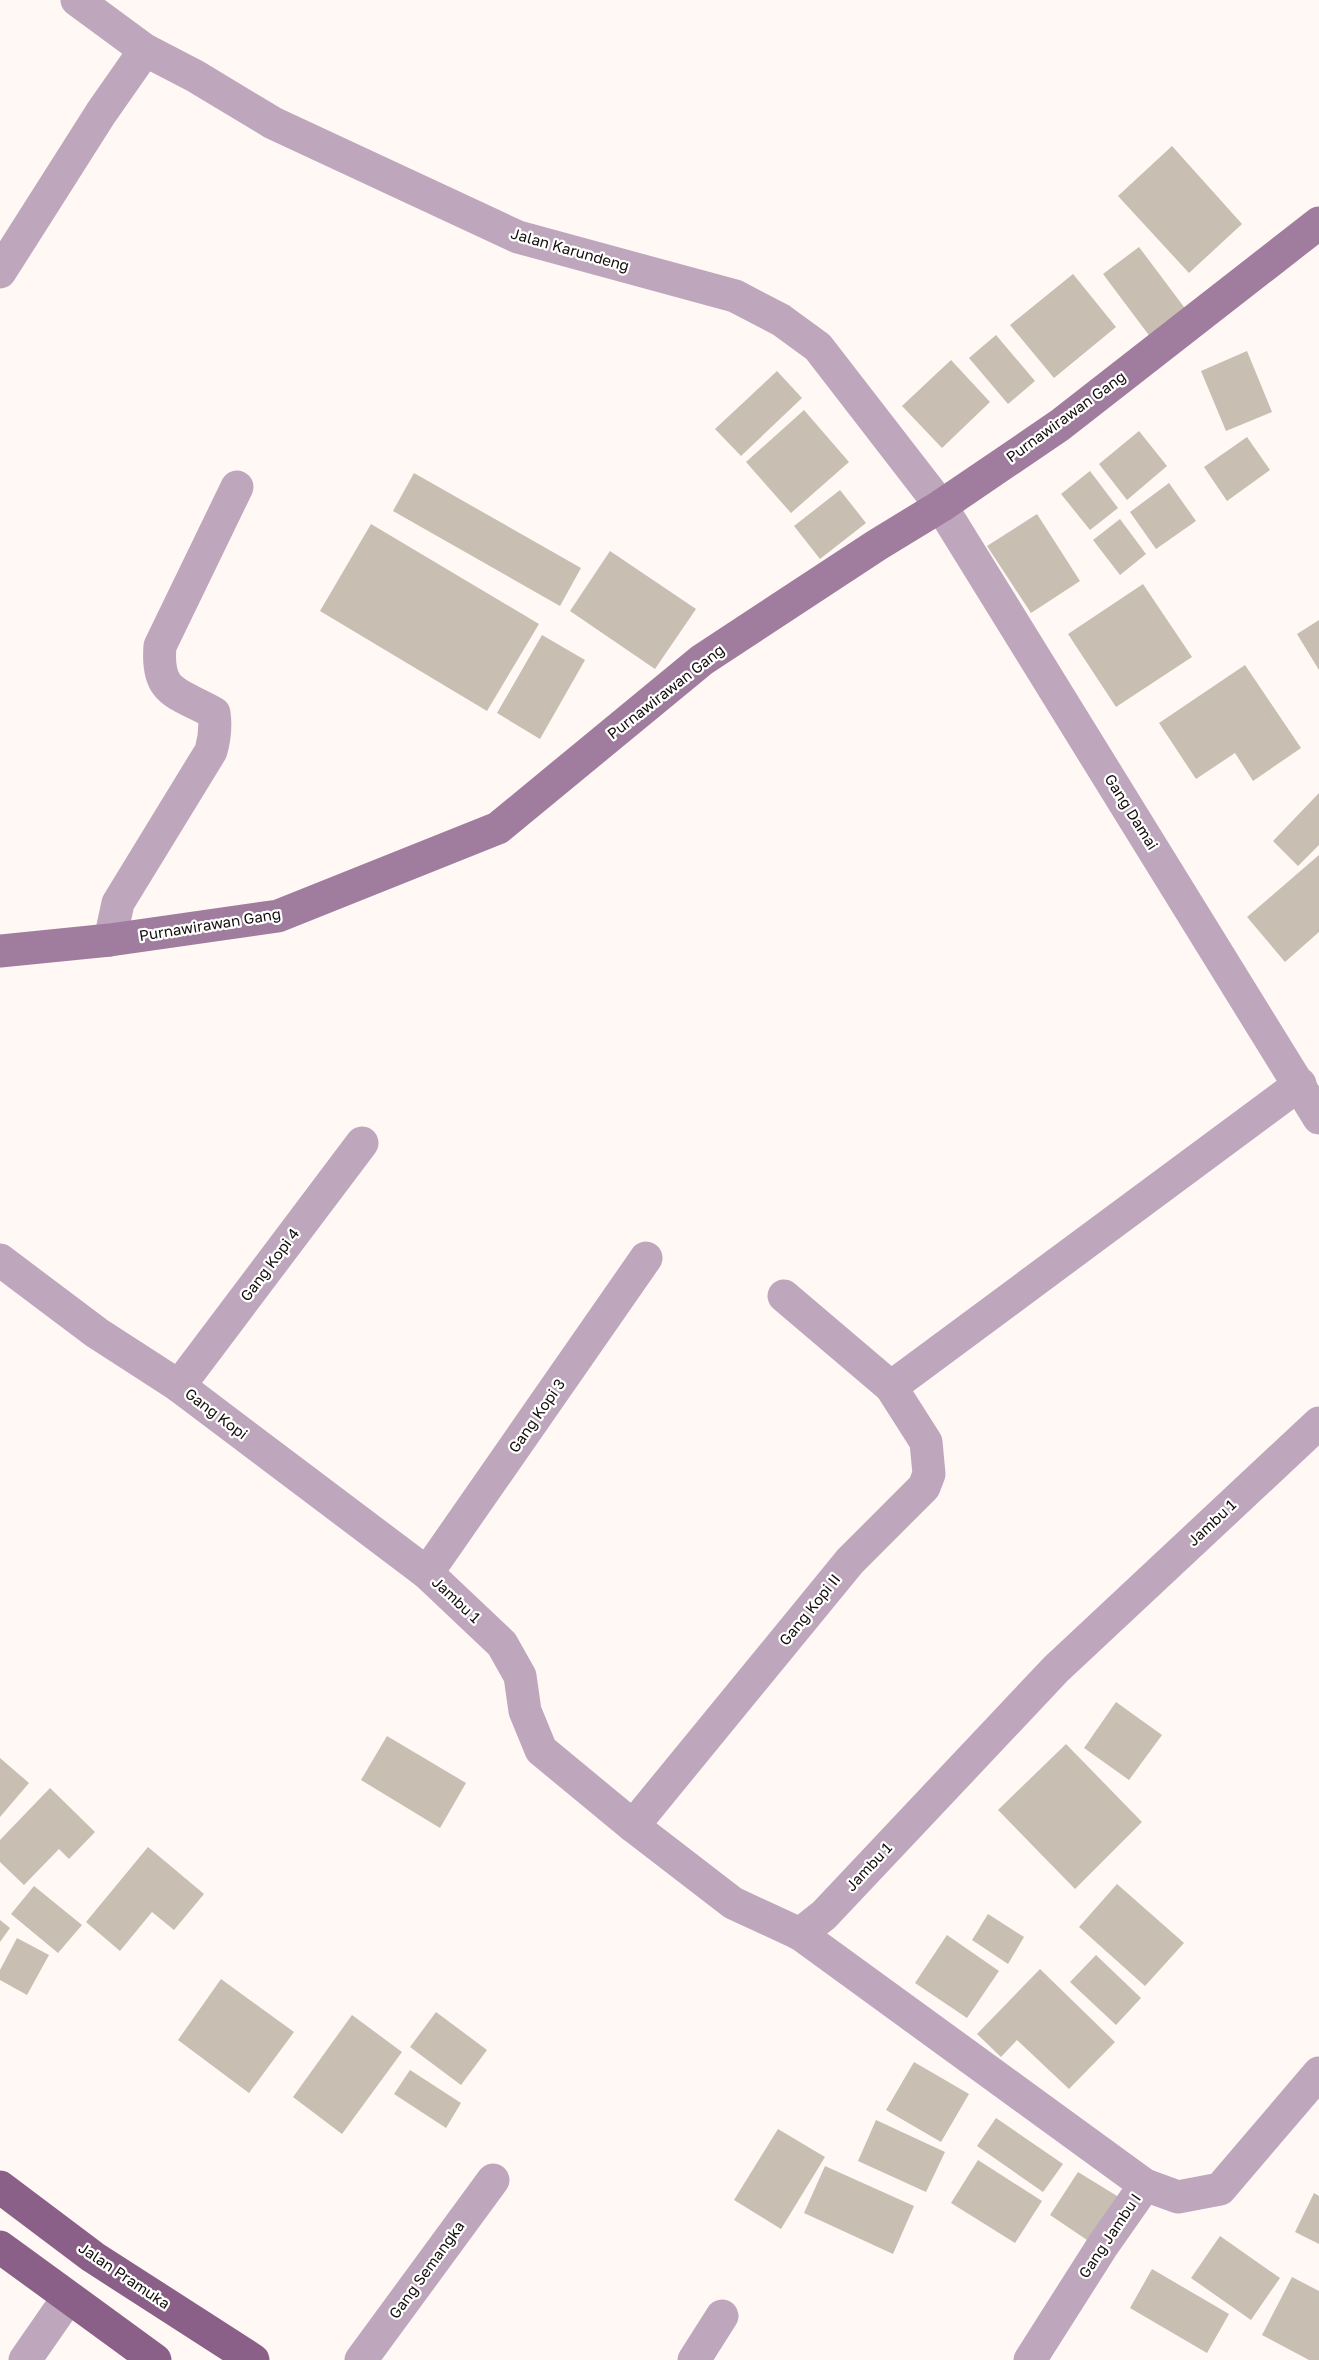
<svg xmlns="http://www.w3.org/2000/svg" width="1319" height="2360" font-family="'Golos Text',sans-serif">
  <style>
    .building { fill: #c8bfb2 }
    .lines { fill: none; stroke-linecap: round; stroke-linejoin: round }
    .street { stroke: #bea6bc; stroke-width: 33 }
    .secondary { stroke: #a07d9e; stroke-width: 33 }
    .primary { stroke: #8b6088; stroke-width: 33 }
    .labels { text-anchor: middle; stroke-width: 4.5; stroke-linejoin: round; paint-order: stroke }
    .street-label { font-size: 15px; fill: #130d0b; stroke: #fff }
  </style>
  <rect width="100%" height="100%" fill="#fff8f5"/>
  <g class="building">
    <polygon points="1172,146 1242,224 1189,273 1118,196"/>
    <polygon points="1139,247 1187,311 1151,338 1103,274"/>
    <polygon points="1073,274 1116,327 1054,378 1010,325"/>
    <polygon points="996,335 1035,381 1008,404 969,358"/>
    <polygon points="1247,351 1272,412 1226,431 1201,371"/>
    <polygon points="951,360 990,402 942,448 902,406"/>
    <polygon points="777,371 802,398 741,456 715,429"/>
    <polygon points="804,410 849,462 791,513 746,462"/>
    <polygon points="1139,431 1167,466 1127,500 1099,464"/>
    <polygon points="1247,437 1270,470 1227,501 1204,467"/>
    <polygon points="1090,471 1118,508 1090,530 1061,494"/>
    <polygon points="414,473 581,568 560,606 393,511"/>
    <polygon points="1169,483 1196,521 1156,549 1130,512"/>
    <polygon points="840,490 866,523 820,559 794,526"/>
    <polygon points="1037,514 1080,581 1031,613 987,546"/>
    <polygon points="1120,519 1146,554 1120,575 1093,540"/>
    <polygon points="371,524 539,624 487,711 320,611"/>
    <polygon points="610,551 696,609 655,669 570,611"/>
    <polygon points="1143,584 1192,657 1116,707 1068,634"/>
    <polygon points="1319,620 1319,670 1297,634"/>
    <polygon points="542,635 585,660 540,739 497,713"/>
    <polygon points="1245,665 1301,748 1253,781 1235,753 1196,779 1159,723"/>
    <polygon points="1319,793 1319,845 1298,866 1273,841"/>
    <polygon points="1319,855 1319,932 1285,962 1247,917"/>
    <polygon points="1116,1702 1162,1735 1129,1780 1084,1748"/>
    <polygon points="387,1736 466,1783 440,1828 361,1780"/>
    <polygon points="1066,1744 1142,1822 1075,1889 998,1810"/>
    <polygon points="0,1758 29,1783 0,1817"/>
    <polygon points="50,1788 95,1832 69,1859 59,1849 24,1885 0,1862 0,1840"/>
    <polygon points="148,1847 204,1894 174,1930 152,1912 120,1951 86,1922"/>
    <polygon points="1117,1884 1184,1943 1145,1986 1079,1927"/>
    <polygon points="34,1886 82,1925 58,1953 11,1914"/>
    <polygon points="988,1914 1024,1937 1008,1964 972,1940"/>
    <polygon points="0,1920 10,1928 0,1942"/>
    <polygon points="947,1935 999,1971 967,2018 915,1983"/>
    <polygon points="17,1938 49,1955 27,1995 0,1980 0,1970"/>
    <polygon points="1096,1955 1141,1998 1116,2025 1070,1982"/>
    <polygon points="1040,1969 1115,2042 1069,2089 1017,2040 1001,2057 977,2034"/>
    <polygon points="221,1979 294,2032 249,2093 178,2040"/>
    <polygon points="436,2012 487,2050 461,2085 410,2047"/>
    <polygon points="352,2015 402,2052 342,2134 293,2097"/>
    <polygon points="914,2062 969,2094 941,2142 886,2110"/>
    <polygon points="410,2070 461,2103 446,2128 394,2094"/>
    <polygon points="996,2118 1063,2164 1043,2192 977,2146"/>
    <polygon points="876,2120 945,2152 926,2192 858,2161"/>
    <polygon points="778,2129 825,2157 781,2229 734,2200"/>
    <polygon points="978,2160 1042,2201 1015,2243 951,2203"/>
    <polygon points="825,2166 914,2206 893,2254 804,2213"/>
    <polygon points="1078,2172 1122,2199 1093,2244 1050,2215"/>
    <polygon points="1314,2193 1319,2196 1319,2244 1295,2232"/>
    <polygon points="1220,2236 1280,2278 1251,2320 1191,2278"/>
    <polygon points="1152,2269 1229,2314 1207,2353 1130,2308"/>
    <polygon points="1292,2277 1319,2291 1319,2360 1309,2360 1262,2335"/>
  </g>
  <g class="lines">
    <g class="street">
      <polyline points="77,0 145,50 195,76 273,123 518,237 735,296 781,320 818,347 941,506 1319,1118"/>
      <polyline points="0,272 101,113 145,50"/>
      <path d="M110 940 118 903 211 751C215 737 216 727 214 713 177 692 156 694 160 646L237 487"/>
      <polyline points="0,1260 97,1333 179,1386 427,1573 502,1644 520,1676 525,1711 541,1750 633,1826 733,1903 800,1934 1145,2185"/>
      <polyline points="179,1386 362,1143"/>
      <polyline points="891,1387 1300,1084"/>
      <polyline points="427,1573 646,1258"/>
      <polyline points="633,1826 850,1561 924,1487 929,1474 926,1442 891,1387 784,1296"/>
      <polyline points="800,1934 824,1915 1056,1669 1319,1423"/>
      <polyline points="25,2360 68,2298"/>
      <polyline points="361,2360 493,2180"/>
      <polyline points="694,2360 722,2316"/>
      <polyline points="1030,2360 1103,2245 1145,2185 1178,2197 1220,2189 1319,2073"/>
    </g>
    <polyline class="secondary" points="0,951 110,940 278,916 498,828 702,660 877,545 941,506 1060,425 1319,223"/>
    <g class="primary">
      <polyline points="0,2187 93,2257 253,2360"/>
      <polyline points="0,2247 155,2360"/>
    </g>
  </g>
  <g class="labels">
    <g class="street-label">
      <text transform="translate(570 250) rotate(16)" y="5">Jalan Karundeng</text>
      <text transform="translate(1066 417) rotate(-36)" y="5">Purnawirawan Gang</text>
      <text transform="translate(666 692) rotate(-38)" y="5">Purnawirawan Gang</text>
      <text transform="translate(1131 812) rotate(58)" y="5">Gang Damai</text>
      <text transform="translate(210 925) rotate(-9)" y="5">Purnawirawan Gang</text>
      <text transform="translate(270 1265) rotate(-53)" y="5">Gang Kopi 4</text>
      <text transform="translate(216 1414) rotate(37)" y="5">Gang Kopi</text>
      <text transform="translate(537 1416) rotate(-55)" y="5">Gang Kopi 3</text>
      <text transform="translate(1212 1523) rotate(-43)" y="5">Jambu 1</text>
      <text transform="translate(456 1600) rotate(43)" y="5">Jambu 1</text>
      <text transform="translate(810 1610) rotate(-51)" y="5">Gang Kopi II</text>
      <text transform="translate(869 1867) rotate(-47)" y="5">Jambu 1</text>
      <text transform="translate(1110 2236) rotate(-56)" y="5">Gang Jambu I</text>
      <text transform="translate(427 2270) rotate(-54)" y="5">Gang Semangka</text>
      <text transform="translate(124 2276) rotate(34)" y="5">Jalan Pramuka</text>
    </g>
  </g>
</svg>
